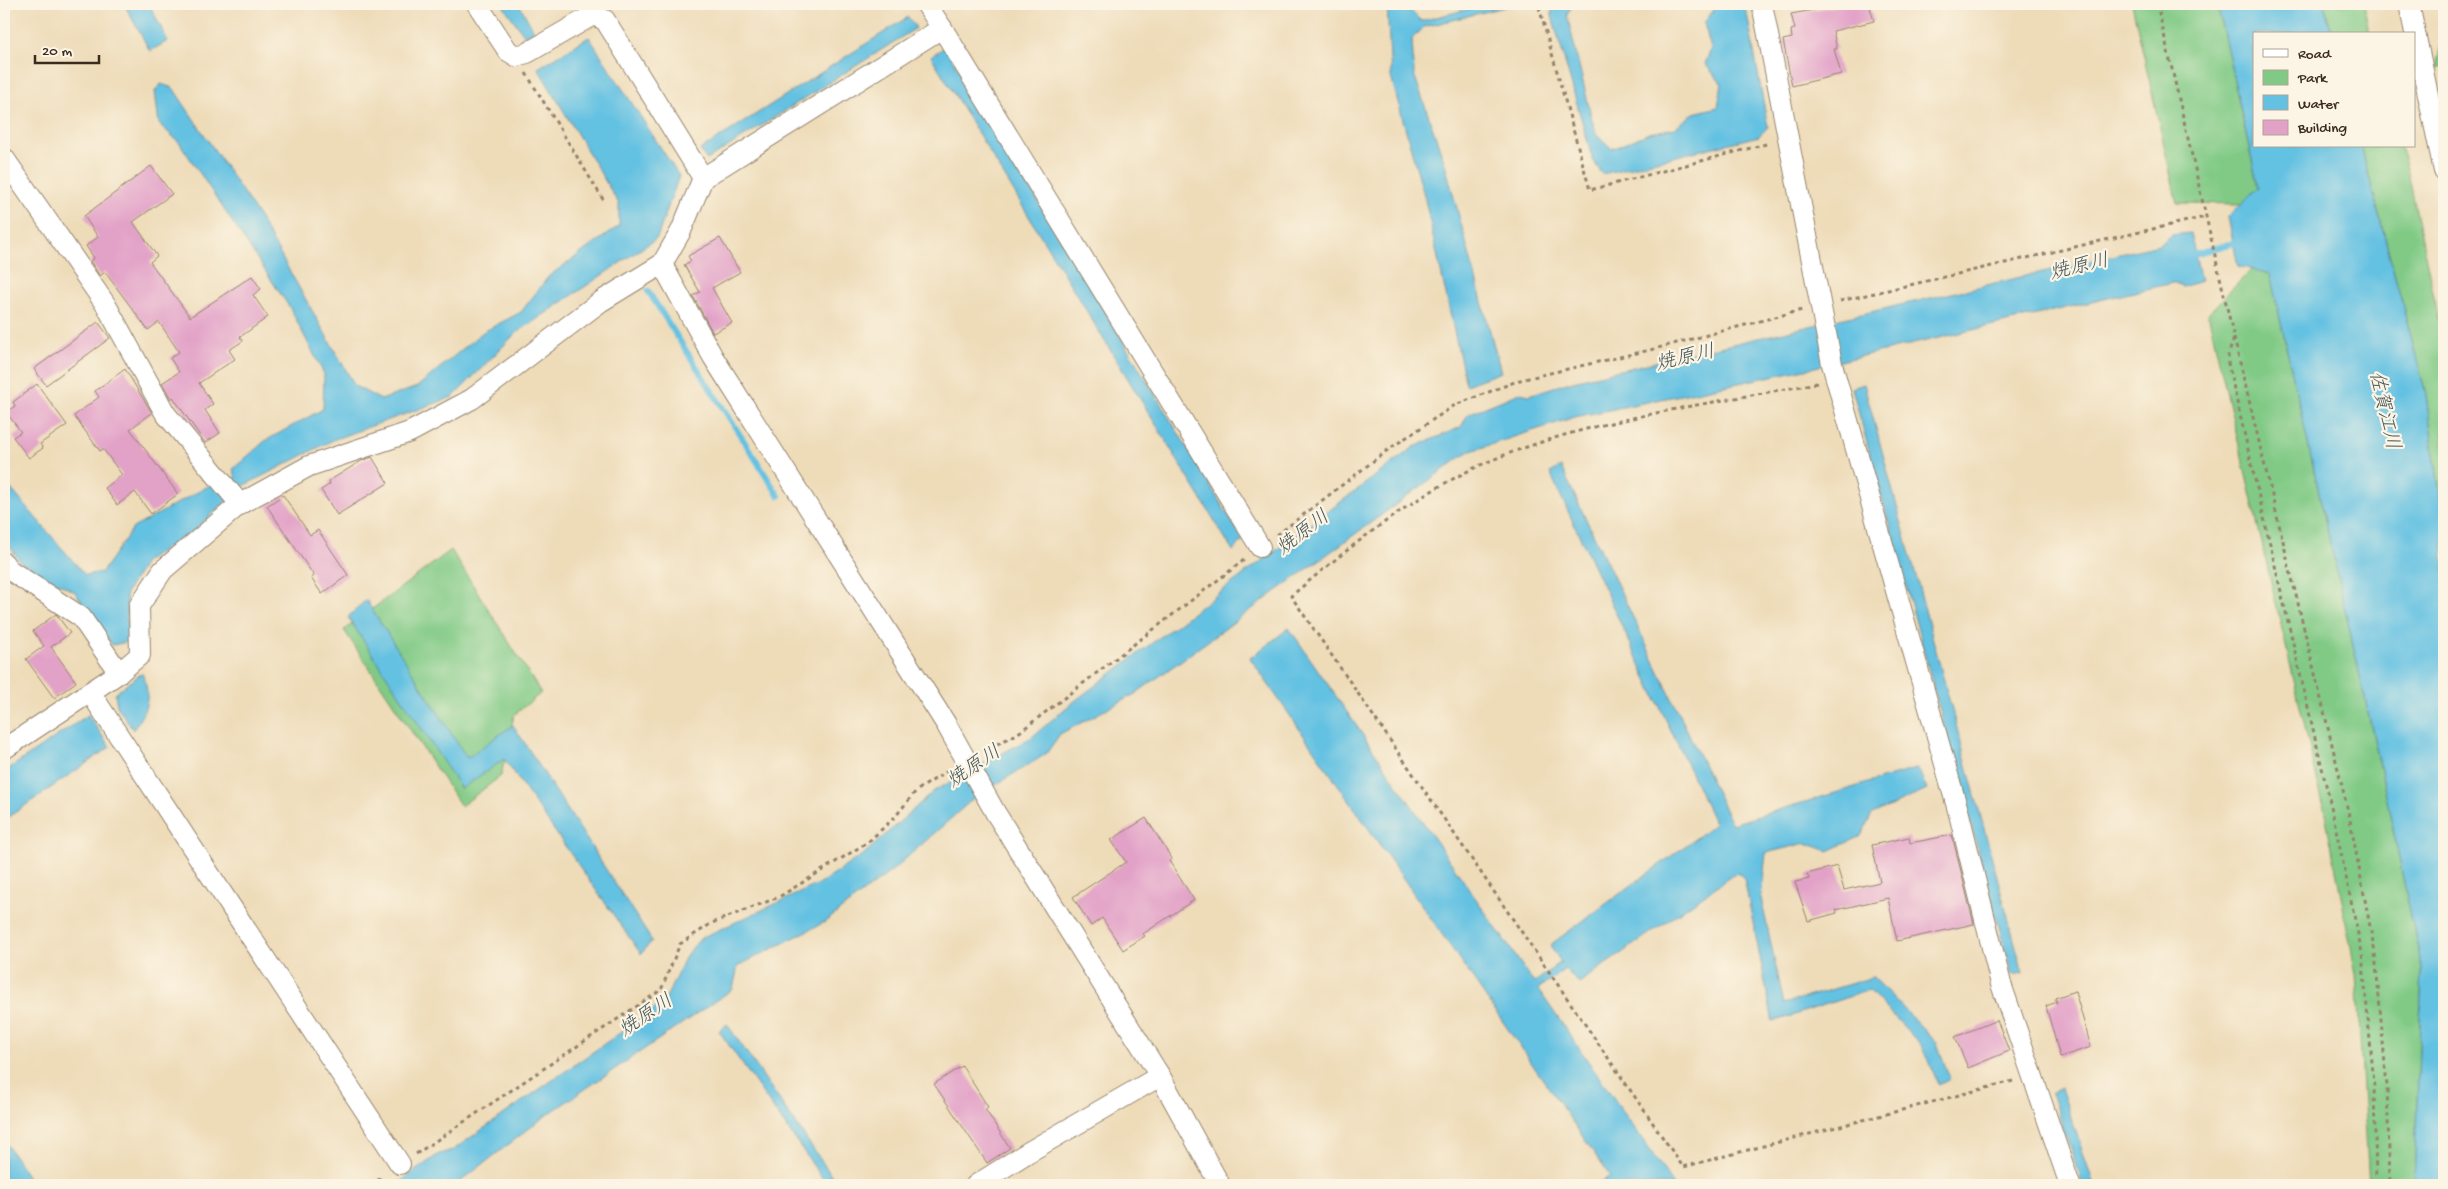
<svg xmlns="http://www.w3.org/2000/svg" width="2448" height="1189" font-family="'Gochi Hand','Klee One',sans-serif">
  <style>
    .green { fill: #81ca86; stroke: #5e7a52 }
    .water { fill: #64c1e2; stroke: #507680 }
    .lines { fill: none; stroke-linecap: round; stroke-linejoin: round }
    .stream { stroke: #64c1e2; stroke-width: 6 }
    .building { fill: #e2a1c7 }
    .minor-casing { stroke: #94836c; stroke-width: 22 }
    .path { stroke: #94836c; stroke-width: 3; stroke-dasharray: 4 4; stroke-linecap: butt }
    .minor { stroke: #fff; stroke-width: 20 }
    .labels { text-anchor: middle; stroke-width: 4.5; stroke-linejoin: round; paint-order: stroke }
    .water-label { font-size: 20px; font-style: italic; fill: #475759; stroke: #fcf5e5 }
  </style>
  <rect width="100%" height="100%" fill="#fcf5e5"/>
  <filter id="ink" filterUnits="userSpaceOnUse"><feTurbulence type="fractalNoise" baseFrequency=".02" numOctaves="2"/><feDisplacementMap in="SourceGraphic" scale="10" xChannelSelector="R" yChannelSelector="G"/><feConvolveMatrix kernelMatrix="1 2 1 2 8 2 1 2 1" color-interpolation-filters="sRGB"/></filter>
  <filter id="wash" filterUnits="userSpaceOnUse"><feTurbulence type="fractalNoise" baseFrequency=".0096" numOctaves="4" result="noise"/><feDisplacementMap in="SourceGraphic" scale="20" xChannelSelector="R" yChannelSelector="G"/><feGaussianBlur stdDeviation="1.12" result="paint"/><feColorMatrix in="noise" values="0 0 0 0 0 0 0 0 0 0 0 0 0 0 0 0 0 1.4 0 .05"/><feComposite in="paint" operator="in"/></filter>
  <g filter="url(#wash)">
    <rect width="100%" height="100%" fill="#eedcb9"/>
    <g class="green">
      <polygon points="2132,4 2217,4 2258,187 2241,204 2177,203"/>
      <polygon points="2324,4 2364,4 2369,34 2332,34"/>
      <polygon points="2444,33 2444,67 2435,69"/>
      <polygon points="2361,146 2400,146 2408,172 2444,345 2444,526 2426,395"/>
      <polygon points="2252,269 2270,273 2379,761 2422,969 2414,1185 2369,1185 2356,974 2325,813 2208,313"/>
      <polygon points="451,550 541,693 514,715 501,776 461,806 344,630"/>
    </g>
    <g class="water">
      <polygon points="124,4 149,4 168,41 150,51"/>
      <polygon points="502,4 519,4 534,31 525,36"/>
      <polygon points="1387,4 1409,4 1411,11 1421,21 1488,4 1516,4 1424,27 1412,39 1414,74 1445,164 1501,372 1466,385 1424,195 1391,77"/>
      <polygon points="1552,4 1573,4 1567,15 1595,132 1612,149 1649,133 1675,128 1694,113 1718,107 1722,84 1705,64 1711,49 1704,23 1716,7 1741,4 1747,14 1768,127 1759,136 1602,174 1593,160 1552,16"/>
      <polygon points="2217,4 2324,4 2332,34 2254,34 2254,146 2361,146 2426,395 2444,526 2444,1185 2414,1185 2422,969 2379,761 2270,274 2238,266 2228,217 2258,187"/>
      <polygon points="908,17 916,28 707,160 700,150"/>
      <polygon points="589,37 679,176 657,238 515,334 453,397 335,439 245,485 192,532 146,561 126,593 128,642 112,645 75,592 20,562 4,537 4,481 85,575 102,572 133,528 212,484 218,492 236,477 233,469 265,441 323,409 324,374 290,308 179,142 159,124 155,91 161,84 173,88 256,212 355,386 381,400 417,387 483,332 521,312 549,276 619,226 619,204 538,68"/>
      <polygon points="945,47 1243,540 1233,551 931,56"/>
      <polygon points="2190,233 2201,281 2183,287 2172,283 1815,367 1575,417 1468,452 1135,694 1060,734 1046,754 974,798 894,869 825,922 738,966 733,989 544,1117 456,1185 395,1185 439,1154 453,1150 664,1002 687,954 701,938 821,883 865,853 934,791 1032,737 1068,706 1414,447 1461,427 1468,414 1520,393 1529,395 1573,381 2159,245 2172,235"/>
      <polygon points="1864,384 2023,973 2012,975 1852,388"/>
      <polygon points="1561,467 1732,824 1918,768 1927,790 1872,814 1861,836 1828,851 1806,843 1766,853 1761,898 1784,1004 1873,977 1937,1043 1950,1079 1939,1085 1921,1045 1869,990 1773,1022 1744,878 1737,872 1579,983 1565,969 1538,989 1674,1185 1597,1185 1610,1176 1250,658 1289,628 1534,983 1561,962 1550,945 1715,824 1550,473"/>
      <polygon points="366,600 467,758 513,725 652,941 641,954 504,759 461,789 348,617"/>
      <path d="M142 673C152 699 147 708 133 730L117 706 115 693Z"/>
      <polygon points="88,715 110,747 4,820 4,772"/>
      <polygon points="727,1024 838,1185 827,1185 719,1031"/>
      <polygon points="2061,1088 2094,1185 2083,1185 2051,1093"/>
      <polygon points="4,1140 33,1185 4,1185"/>
    </g>
    <g class="lines">
      <g class="stream">
        <polyline points="2187,256 2240,241"/>
        <polyline points="648,291 779,496"/>
      </g>
    </g>
    <g id="blocks">
      <g class="building">
        <polygon points="1847,4 1869,4 1874,21 1833,31 1837,49 1834,49 1841,74 1792,86 1783,40 1792,38 1791,30 1795,29 1791,14"/>
        <polygon points="151,166 172,194 133,222 157,256 150,262 190,317 252,276 261,289 253,295 268,317 240,337 243,341 229,350 235,359 199,383 213,404 205,410 220,433 205,443 175,400 173,397 171,399 162,383 179,372 170,358 179,352 159,322 148,330 105,272 100,276 90,261 94,258 86,246 98,237 84,216"/>
        <polygon points="720,238 740,272 712,288 732,323 713,333 693,296 700,292 684,265 691,261 688,256"/>
        <polygon points="98,322 110,338 46,385 34,369"/>
        <polygon points="125,369 152,413 130,429 178,494 151,514 135,492 117,505 105,488 122,475 103,449 100,451 74,416 99,397 95,391"/>
        <polygon points="37,384 67,425 40,444 43,448 29,458 13,437 21,432 6,412 15,406 13,402"/>
        <polygon points="372,457 388,483 337,515 321,490 330,484 329,481 361,461"/>
        <polygon points="283,495 310,535 318,530 348,575 322,594 311,578 314,576 267,506"/>
        <polygon points="56,614 70,633 51,647 76,682 54,698 26,659 44,646 33,631"/>
        <polygon points="1146,818 1172,859 1169,861 1194,900 1143,934 1145,936 1123,950 1102,918 1091,926 1073,897 1126,862 1111,840"/>
        <polygon points="1952,835 1974,924 1897,941 1888,898 1836,910 1837,913 1808,921 1795,882 1809,879 1807,874 1837,866 1844,890 1880,882 1872,845 1909,837 1910,843"/>
        <polygon points="2075,991 2091,1047 2060,1057 2046,1006 2057,1002 2055,998"/>
        <polygon points="1997,1020 2009,1051 1968,1068 1955,1037"/>
        <polygon points="962,1066 988,1107 985,1109 1010,1148 987,1163 934,1084"/>
      </g>
    </g>
  </g>
  <g filter="url(#ink)">
    <use href="#blocks" fill-opacity="0" stroke="#94836c" stroke-width="1"/>
    <g class="lines">
      <defs>
        <g id="minor">
          <polyline points="477,4 508,51 516,56 527,53 593,15 605,20 703,178"/>
          <polyline points="1762,4 1832,364 1959,814 2001,984 2070,1185"/>
          <polyline points="2409,4 2444,171"/>
          <polyline points="942,28 1260,547"/>
          <polyline points="4,158 106,305 165,413 240,504"/>
          <polyline points="662,264 713,357 946,724 995,812 1160,1076 1220,1185"/>
          <polyline points="4,563 8,569 81,617 119,673"/>
          <polyline points="90,692 400,1164"/>
          <polyline points="4,749 119,673 140,655 139,606 163,570 240,504 309,466 410,432 472,399 600,302 662,264 681,231 703,178 942,28 926,4"/>
          <polyline points="976,1185 1027,1153 1160,1076"/>
        </g>
      </defs>
      <use href="#minor" class="minor-casing"/>
      <g class="path">
        <polyline points="2157,4 2234,338 2227,359 2333,815 2362,953 2374,1084 2376,1185"/>
        <polyline points="1539,7 1590,190 1770,143"/>
        <polyline points="526,73 604,201"/>
        <polyline points="1840,301 2205,217"/>
        <polyline points="2234,338 2349,815 2375,953 2387,1086 2390,1185"/>
        <path d="M1817 383C1709 404 1583 420 1483 464 1412 496 1350 547 1291 596L1683 1167 2013 1081"/>
        <polyline points="1277,535 1389,449 1455,405 1520,380 1654,349 1802,310"/>
        <polyline points="983,751 1017,734 1244,560"/>
        <polyline points="416,1154 661,990 680,944 712,923 779,897 868,842 895,817 916,791 949,770"/>
        <polyline points="371,1185 384,1176"/>
      </g>
      <use href="#minor" class="minor"/>
    </g>
  </g>
  <g class="labels">
    <g class="water-label">
      <text transform="translate(2079 265) rotate(-13)" y="7">焼原川</text>
      <text transform="translate(1685 356) rotate(-13)" y="7">焼原川</text>
      <text transform="translate(2386 410) rotate(77)" y="7">佐賀江川</text>
      <text transform="translate(1302 531) rotate(-37)" y="7">焼原川</text>
      <text transform="translate(973 765) rotate(-34)" y="7">焼原川</text>
      <text transform="translate(645 1014) rotate(-34)" y="7">焼原川</text>
    </g>
  </g>
  <rect width="2448" height="1189" fill="none" stroke="#fcf5e5" stroke-width="20"/>
  <rect x="2253" y="32" width="162" height="115" fill="#fcf5e5" stroke="#afa495"/>
  <rect x="2263" y="49" width="25" height="8" fill="#ffffff" stroke="#afa495"/>
  <text x="2298" y="58" font-size="15" fill="#3b2a1e">Road</text>
  <rect x="2263" y="70" width="25" height="15" fill="#81ca86" stroke="#afa495"/>
  <text x="2298" y="82" font-size="15" fill="#3b2a1e">Park</text>
  <rect x="2263" y="95" width="25" height="15" fill="#64c1e2" stroke="#afa495"/>
  <text x="2298" y="108" font-size="15" fill="#3b2a1e">Water</text>
  <rect x="2263" y="120" width="25" height="15" fill="#e2a1c7" stroke="#afa495"/>
  <text x="2298" y="132" font-size="15" fill="#3b2a1e">Building</text>
  <path d="M35 55v8h64v-8" fill="none" stroke="#3b2a1e" stroke-width="2.5"/>
  <text x="42" y="55" font-size="15" fill="#3b2a1e" stroke="#fcf5e5" stroke-width="4" paint-order="stroke">20 m</text>
</svg>
